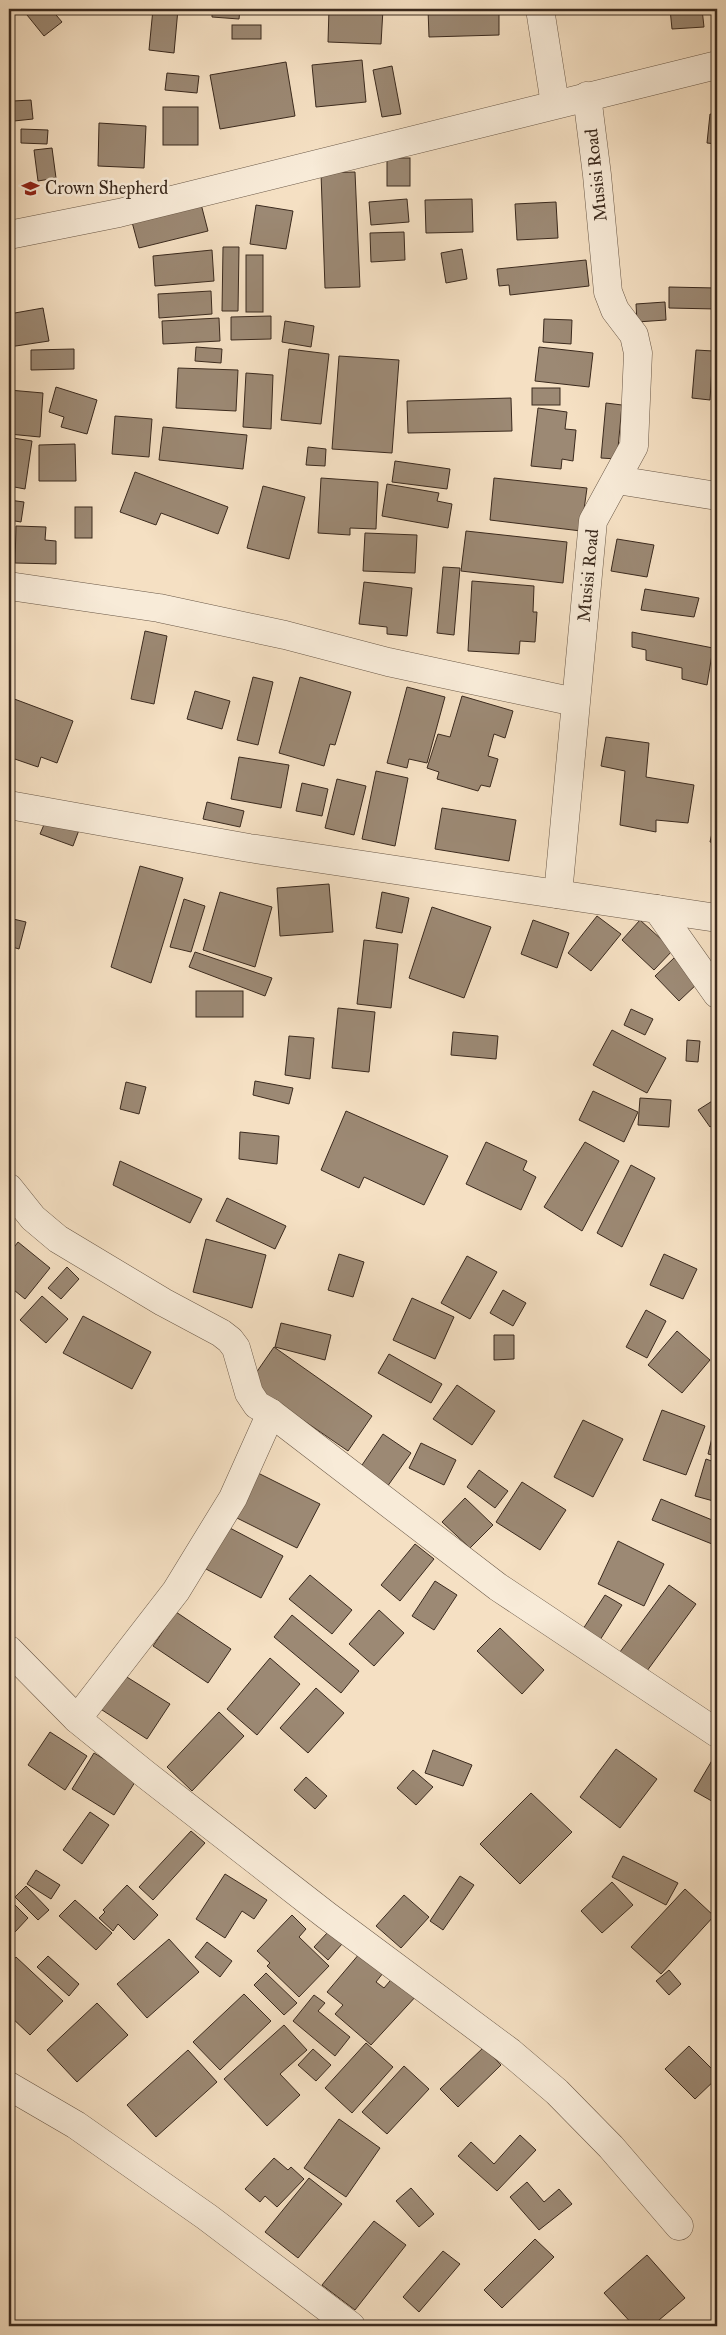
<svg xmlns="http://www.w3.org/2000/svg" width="726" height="2335" font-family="'IM FELL Great Primer',serif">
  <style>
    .building { fill: #9c8974; stroke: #3b2a1e }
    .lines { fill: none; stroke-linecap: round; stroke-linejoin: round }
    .minor-casing { stroke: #6a5847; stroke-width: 29 }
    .minor { stroke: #f8ebd8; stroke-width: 28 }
    .labels { text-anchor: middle; stroke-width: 5; stroke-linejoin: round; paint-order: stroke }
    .street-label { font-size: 18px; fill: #3b2a1e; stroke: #f8ebd8 }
    .poi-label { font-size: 18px; fill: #3b2a1e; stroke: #f8ebd8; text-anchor: start }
  </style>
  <rect width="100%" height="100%" fill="#f5e0c3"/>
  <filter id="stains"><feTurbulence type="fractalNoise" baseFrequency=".004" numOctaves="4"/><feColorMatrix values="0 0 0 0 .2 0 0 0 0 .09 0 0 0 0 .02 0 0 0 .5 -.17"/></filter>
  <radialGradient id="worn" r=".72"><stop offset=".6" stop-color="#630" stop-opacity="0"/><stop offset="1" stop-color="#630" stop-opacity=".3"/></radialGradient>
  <g class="building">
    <polygon points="35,9 51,9 62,22 44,36 27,15"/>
    <polygon points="153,9 178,9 174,53 149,50"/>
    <polygon points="212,9 240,9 239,19 212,17"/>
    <polygon points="329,9 383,9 381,44 328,42"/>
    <polygon points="428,9 499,9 499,35 429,37"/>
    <polygon points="670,9 702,9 704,27 672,29"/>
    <rect x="232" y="25" width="29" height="14"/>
    <polygon points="362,60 366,102 316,107 312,65"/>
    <polygon points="286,62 295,116 220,129 210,75"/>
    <polygon points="392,66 401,114 382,117 373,70"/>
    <polygon points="167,73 199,76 197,93 165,90"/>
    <polygon points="31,100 33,119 14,121 13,101"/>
    <rect x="163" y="107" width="35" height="38"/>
    <polygon points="710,114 717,115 717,144 707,143"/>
    <polygon points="99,123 146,126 144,168 98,166"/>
    <polygon points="21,129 48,130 47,144 21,143"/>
    <polygon points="52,148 56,178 38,181 34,150"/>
    <rect x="387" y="158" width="23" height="28"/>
    <polygon points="355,172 360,287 325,288 321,173"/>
    <polygon points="407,199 409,222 371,225 369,202"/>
    <polygon points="472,199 473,232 426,233 425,200"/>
    <polygon points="556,202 558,238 517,240 515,204"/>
    <polygon points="201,204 208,231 139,248 132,222"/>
    <polygon points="256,205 293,211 286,249 250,244"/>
    <polygon points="404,232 405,260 371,262 370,233"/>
    <polygon points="223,247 239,247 238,311 222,311"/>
    <polygon points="462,249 467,279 446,283 441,253"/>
    <polygon points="212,250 214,281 155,286 153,256"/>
    <rect x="246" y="255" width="17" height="57"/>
    <polygon points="586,260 589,286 510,295 509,285 499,286 497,269"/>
    <polygon points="669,287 716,288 716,309 669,308"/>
    <polygon points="211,291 212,314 159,318 158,294"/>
    <polygon points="665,302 666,320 637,322 636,304"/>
    <polygon points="43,308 49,341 9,347 9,314"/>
    <polygon points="271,316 271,339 231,340 231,317"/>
    <polygon points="219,318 220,341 163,344 162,321"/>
    <polygon points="544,319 572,320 571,344 543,342"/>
    <polygon points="285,321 314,326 311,347 282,342"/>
    <polygon points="196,347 222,349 221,363 195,361"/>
    <polygon points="539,347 593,353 589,387 535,381"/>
    <polygon points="74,349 74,369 31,370 31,350"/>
    <polygon points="289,349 329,354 321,424 281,420"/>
    <polygon points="696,350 713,351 710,400 692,398"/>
    <polygon points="339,356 399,360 392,453 332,449"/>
    <polygon points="178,368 238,370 236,411 176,408"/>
    <polygon points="246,373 273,375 271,429 243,427"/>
    <polygon points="56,387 97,400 87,434 61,427 64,417 49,412"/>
    <rect x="532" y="388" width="28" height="17"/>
    <polygon points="9,390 43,393 40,437 9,434"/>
    <polygon points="511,398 512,431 408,433 407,401"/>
    <polygon points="606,403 622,405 617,459 601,458"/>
    <polygon points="538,408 567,412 565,429 576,430 573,461 562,459 561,469 531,466"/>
    <polygon points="115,416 152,419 149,457 112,454"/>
    <polygon points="163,427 247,435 243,469 159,460"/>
    <polygon points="13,438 32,441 25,489 9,486 9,466"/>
    <polygon points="75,444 76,481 39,481 39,445"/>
    <polygon points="308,447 326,449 325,466 306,465"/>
    <polygon points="395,461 450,469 447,489 392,482"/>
    <polygon points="135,472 228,507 218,534 161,513 156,525 120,512"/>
    <polygon points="321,478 378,482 376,529 350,528 350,535 318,533"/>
    <polygon points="494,478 587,488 581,531 490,520"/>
    <polygon points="387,484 439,493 437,501 452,504 448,528 382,516"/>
    <polygon points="263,486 305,497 289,559 247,548"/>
    <polygon points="9,500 24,502 21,522 9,520"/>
    <rect x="75" y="507" width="17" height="31"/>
    <polygon points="16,526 46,527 45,540 56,541 56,564 15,563"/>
    <polygon points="466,531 567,542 563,583 461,571"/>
    <polygon points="365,533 417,535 415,573 363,571"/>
    <polygon points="617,539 654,545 647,577 611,571"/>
    <polygon points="443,567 460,568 454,635 437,633"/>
    <polygon points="472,581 534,586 533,612 537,612 535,642 520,641 519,654 468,651"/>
    <polygon points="364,582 412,588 407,636 387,634 387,627 359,624"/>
    <polygon points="645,589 699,598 694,617 641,610"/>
    <polygon points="145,631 167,636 154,704 131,699"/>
    <polygon points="632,632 713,648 707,685 682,679 682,668 646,660 646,650 632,647"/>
    <polygon points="253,677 273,682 258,745 237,740"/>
    <polygon points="300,677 351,692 335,745 330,744 324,766 279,753"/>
    <polygon points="407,687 445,697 427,763 409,759 407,768 387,763"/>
    <polygon points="195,691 230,701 222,729 187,719"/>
    <polygon points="462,696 513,711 505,738 494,734 488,756 498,759 490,787 481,785 478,791 437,779 439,772 427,768 438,734 450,737"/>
    <polygon points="9,697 73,721 57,763 41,757 38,767 9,757"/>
    <polygon points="606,737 649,743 646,777 694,785 688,823 656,820 656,832 620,825 625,771 601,766"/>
    <polygon points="239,757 289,765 281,808 231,799"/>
    <polygon points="376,771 408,778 395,846 362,839"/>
    <polygon points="337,779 366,786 354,835 325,828"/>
    <polygon points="302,783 328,789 322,816 296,811"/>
    <polygon points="207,802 244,811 240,827 203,819"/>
    <polygon points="442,808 516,820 509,861 435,849"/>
    <polygon points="717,811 717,844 710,842"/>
    <polygon points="46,820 79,830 73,846 40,834"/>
    <polygon points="140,866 183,878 151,983 111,967"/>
    <polygon points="329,884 333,932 280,936 277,888"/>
    <polygon points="220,892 272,907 255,967 203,950"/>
    <polygon points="382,892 409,898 402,933 376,928"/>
    <polygon points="184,899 205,906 191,952 170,947"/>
    <polygon points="432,907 491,927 464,998 409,978"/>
    <polygon points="597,916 621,934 591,971 568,953"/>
    <polygon points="9,918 26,922 19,949 9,946"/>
    <polygon points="533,920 569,933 557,968 521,954"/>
    <polygon points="640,920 673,950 654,970 622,940"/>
    <polygon points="364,940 398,944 391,1008 357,1004"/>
    <polygon points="195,952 272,978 265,996 189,967"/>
    <polygon points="674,958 698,983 679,1001 655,976"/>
    <rect x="196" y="991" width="47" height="26"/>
    <polygon points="338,1008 375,1012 369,1072 332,1068"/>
    <polygon points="631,1009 653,1019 645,1035 624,1025"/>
    <polygon points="612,1030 666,1058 647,1093 593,1065"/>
    <polygon points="453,1032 498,1036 496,1059 451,1055"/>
    <polygon points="289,1036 314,1038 310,1079 285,1075"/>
    <polygon points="687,1040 700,1041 698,1062 686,1061"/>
    <polygon points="255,1081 293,1088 289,1104 253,1095"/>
    <polygon points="126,1082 146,1087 139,1114 120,1109"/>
    <polygon points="593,1091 638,1112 624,1142 579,1120"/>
    <polygon points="640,1098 671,1100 669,1127 638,1125"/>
    <polygon points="717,1098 717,1122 710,1127 698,1110"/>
    <polygon points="346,1111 448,1156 424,1205 364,1177 359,1188 321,1170"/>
    <polygon points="240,1132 279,1136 277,1164 239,1159"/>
    <polygon points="486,1142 527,1161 523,1170 536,1177 521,1210 466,1184"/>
    <polygon points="585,1142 619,1161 582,1231 544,1207"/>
    <polygon points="120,1161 202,1199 190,1223 113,1185"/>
    <polygon points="631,1165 655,1178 622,1247 597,1233"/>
    <polygon points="227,1198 286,1226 275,1249 216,1221"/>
    <polygon points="206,1239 266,1255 252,1308 193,1292"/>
    <polygon points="18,1242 50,1268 25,1299 9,1286 9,1254"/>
    <polygon points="339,1254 364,1262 353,1297 328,1290"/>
    <polygon points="664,1254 697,1269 683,1299 650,1285"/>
    <polygon points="467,1256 497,1272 470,1319 441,1303"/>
    <polygon points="67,1267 79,1279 61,1299 48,1288"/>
    <polygon points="503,1290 526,1303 513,1326 490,1313"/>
    <polygon points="42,1296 68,1319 46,1343 20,1320"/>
    <polygon points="412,1298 454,1317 435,1359 393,1340"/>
    <polygon points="646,1310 666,1321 647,1358 626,1347"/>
    <polygon points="83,1316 151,1352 132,1389 63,1353"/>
    <polygon points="281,1323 331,1335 325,1360 275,1347"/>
    <polygon points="677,1331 710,1360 682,1393 648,1365"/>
    <polygon points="494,1335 514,1335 514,1359 494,1360"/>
    <polygon points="274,1347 372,1416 348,1451 249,1383"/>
    <polygon points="389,1354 442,1384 431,1403 378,1373"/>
    <polygon points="457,1385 495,1411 472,1445 433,1419"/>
    <polygon points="662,1410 705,1426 686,1475 643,1460"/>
    <polygon points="583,1420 623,1439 593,1497 554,1477"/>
    <polygon points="715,1426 717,1427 717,1456 708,1454"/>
    <polygon points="383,1434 411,1453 387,1487 360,1468"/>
    <polygon points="421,1443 456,1460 444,1485 409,1468"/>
    <polygon points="706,1459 717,1463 717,1502 695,1496"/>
    <polygon points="479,1470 508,1491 495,1508 467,1487"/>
    <polygon points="258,1473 320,1504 297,1548 235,1517"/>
    <polygon points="522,1482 566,1510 540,1550 496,1522"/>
    <polygon points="465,1498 493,1525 470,1548 442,1522"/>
    <polygon points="661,1499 717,1522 717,1546 652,1520"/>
    <polygon points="228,1527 283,1556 261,1598 206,1569"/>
    <polygon points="618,1541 664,1564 644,1606 598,1584"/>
    <polygon points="415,1544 434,1559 400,1601 381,1585"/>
    <polygon points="310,1575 352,1610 332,1634 289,1599"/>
    <polygon points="435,1581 457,1595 434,1630 412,1616"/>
    <polygon points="669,1585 696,1604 644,1675 617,1656"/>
    <polygon points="605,1595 622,1605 600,1640 583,1629"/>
    <polygon points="379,1610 404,1633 374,1666 349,1644"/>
    <polygon points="176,1612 231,1649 208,1683 153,1646"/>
    <polygon points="292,1615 359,1671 341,1693 274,1637"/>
    <polygon points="500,1628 544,1670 522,1694 477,1651"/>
    <polygon points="270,1658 300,1684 257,1735 227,1709"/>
    <polygon points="122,1674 170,1704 147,1739 99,1708"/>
    <polygon points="316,1688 344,1713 308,1753 280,1728"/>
    <polygon points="219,1712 244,1736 192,1791 167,1767"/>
    <polygon points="50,1732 87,1756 65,1790 28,1765"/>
    <polygon points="616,1749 657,1779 620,1828 580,1797"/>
    <polygon points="433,1750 472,1765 463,1786 425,1773"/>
    <polygon points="94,1753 137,1779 114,1815 72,1789"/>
    <polygon points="714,1757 717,1759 717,1804 694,1791"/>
    <polygon points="413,1770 433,1787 416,1805 397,1788"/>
    <polygon points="306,1777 327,1796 315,1809 294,1790"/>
    <polygon points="531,1793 572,1832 520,1884 480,1844"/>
    <polygon points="90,1812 109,1825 82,1864 63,1850"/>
    <polygon points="191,1831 205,1843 153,1900 139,1887"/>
    <polygon points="623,1856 678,1883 666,1905 612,1877"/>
    <polygon points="36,1870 60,1885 51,1899 27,1884"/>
    <polygon points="225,1874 267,1900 254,1919 242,1911 225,1938 196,1919"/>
    <polygon points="460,1876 474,1885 443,1930 430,1921"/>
    <polygon points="612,1882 633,1905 602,1933 581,1911"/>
    <polygon points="127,1885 158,1915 134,1940 118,1924 113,1931 99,1918 105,1912 103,1910"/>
    <polygon points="26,1886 49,1910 38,1920 15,1897"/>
    <polygon points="685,1889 714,1916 661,1974 631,1947"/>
    <polygon points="404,1895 429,1917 401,1948 376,1926"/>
    <polygon points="9,1899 28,1918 15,1932 9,1926"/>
    <polygon points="75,1900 112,1933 96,1950 59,1916"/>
    <polygon points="292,1915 306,1929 299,1937 329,1966 299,1997 267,1966 270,1963 257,1951"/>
    <polygon points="328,1932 342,1944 328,1960 314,1947"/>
    <polygon points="169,1939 199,1972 147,2018 117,1984"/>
    <polygon points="207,1942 232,1961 220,1977 195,1957"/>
    <polygon points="360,1953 383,1973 376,1982 384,1988 395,1975 418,1994 371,2045 335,2014 343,2005 327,1992"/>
    <polygon points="48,1956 79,1984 69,1996 37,1967"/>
    <polygon points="16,1957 63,2001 30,2035 9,2015 9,1965"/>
    <polygon points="669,1970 681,1984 669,1995 656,1981"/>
    <polygon points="266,1973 297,2003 284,2015 254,1985"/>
    <polygon points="244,1994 271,2021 220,2070 193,2042"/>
    <polygon points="314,1995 325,2003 318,2011 350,2037 335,2056 293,2021"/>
    <polygon points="97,2003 128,2035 77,2082 47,2050"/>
    <polygon points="284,2025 307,2050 280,2074 300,2095 267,2126 224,2079"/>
    <polygon points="366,2043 393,2067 352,2113 325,2088"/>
    <polygon points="689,2046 717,2074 717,2078 695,2099 665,2069"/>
    <polygon points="484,2047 501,2065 458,2107 440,2089"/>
    <polygon points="313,2049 331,2065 316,2081 298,2065"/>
    <polygon points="188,2050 217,2082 156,2137 127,2105"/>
    <polygon points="404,2066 429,2089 387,2134 362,2112"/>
    <polygon points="339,2119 380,2148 346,2197 304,2168"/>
    <polygon points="520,2135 536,2150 497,2191 458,2156 471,2142 494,2164"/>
    <polygon points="274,2158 288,2170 291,2167 304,2179 277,2207 265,2196 260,2202 245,2189"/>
    <polygon points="309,2178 342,2204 298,2258 265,2232"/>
    <polygon points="527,2182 544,2202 559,2189 572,2204 539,2230 510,2197"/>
    <polygon points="411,2188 434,2214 419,2227 396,2201"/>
    <polygon points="374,2221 406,2245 355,2310 322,2285"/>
    <polygon points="535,2239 554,2257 502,2308 484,2290"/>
    <polygon points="443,2251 460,2264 419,2312 403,2297"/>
    <polygon points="647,2255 685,2298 652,2326 634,2326 604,2293"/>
  </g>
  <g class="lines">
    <defs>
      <g id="minor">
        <polyline points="540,9 555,104"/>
        <polyline points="9,235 119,213 717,65"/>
        <polyline points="617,480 717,496"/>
        <polyline points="9,586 159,608 285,635 388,662 575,702"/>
        <polyline points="9,805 249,848 717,918"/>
        <path id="s1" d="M558 894 593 521 634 446 638 353 634 335 615 310 608 292 597 175 587 96"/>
        <polyline points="657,909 717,994"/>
        <polyline points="9,1188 33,1218 58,1239 163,1302 221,1333 230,1340 236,1348 249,1393 257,1405 271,1413 498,1587 717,1733"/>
        <polyline points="9,1650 77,1719 145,1774 326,1915 510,2052 557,2092 611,2147 679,2226"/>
        <polyline points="77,1719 176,1591 233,1498 271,1413"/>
        <polyline points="9,2086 76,2125 207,2217 351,2326"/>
      </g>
    </defs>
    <use href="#minor" class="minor-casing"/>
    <use href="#minor" class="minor"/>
  </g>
  <defs>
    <symbol id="school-bare" viewBox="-9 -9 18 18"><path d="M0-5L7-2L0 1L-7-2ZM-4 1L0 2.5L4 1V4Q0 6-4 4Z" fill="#8f2418" stroke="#f8ebd8" stroke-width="2.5" paint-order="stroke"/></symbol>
  </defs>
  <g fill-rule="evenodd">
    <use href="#school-bare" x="18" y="176" width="25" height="25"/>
  </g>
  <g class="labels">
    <g class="street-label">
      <text transform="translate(596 175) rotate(-96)" y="6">Musisi Road</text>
      <text dy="6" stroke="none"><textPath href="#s1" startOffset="320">Musisi Road</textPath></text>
    </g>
    <g class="poi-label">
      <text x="45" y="194">Crown Shepherd</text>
    </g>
  </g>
  <rect width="726" height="2335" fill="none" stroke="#f5e0c3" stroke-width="30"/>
  <rect x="10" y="10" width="706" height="2315" fill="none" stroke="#3b2a1e" stroke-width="2.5"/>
  <rect x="15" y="15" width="696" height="2305" fill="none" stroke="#3b2a1e"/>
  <rect width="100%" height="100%" filter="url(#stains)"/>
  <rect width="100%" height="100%" fill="url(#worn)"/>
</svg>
